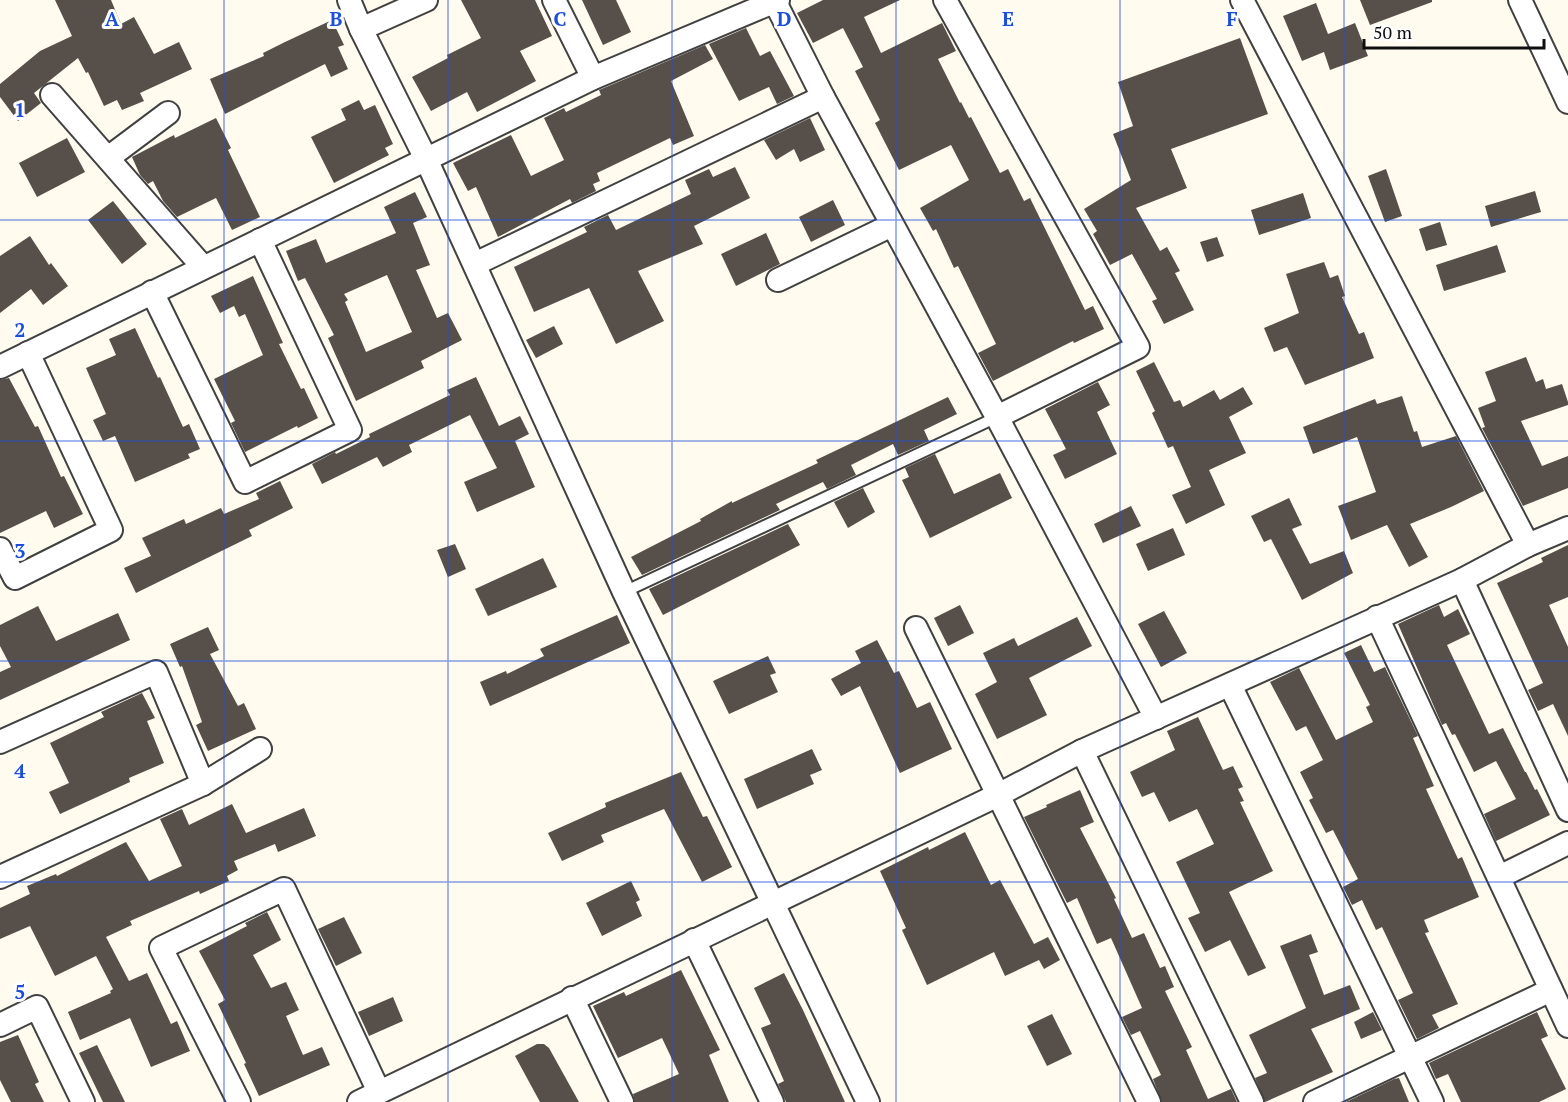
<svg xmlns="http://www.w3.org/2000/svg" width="1568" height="1102" font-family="'PT Serif',serif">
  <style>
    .building { fill: #574f4a; fill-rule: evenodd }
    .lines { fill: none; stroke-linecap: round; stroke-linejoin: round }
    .service-casing { stroke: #414141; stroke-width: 14 }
    .minor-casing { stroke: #414141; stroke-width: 26 }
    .service { stroke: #fff; stroke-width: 10 }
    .minor { stroke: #fff; stroke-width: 22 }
    .grid { fill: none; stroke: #1d4ed8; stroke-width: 1.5; stroke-opacity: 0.55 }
    .grid-label { font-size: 20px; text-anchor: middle; font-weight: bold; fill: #1d4ed8; stroke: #fff; stroke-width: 6; stroke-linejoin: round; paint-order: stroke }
  </style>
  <rect width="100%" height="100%" fill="#fffbef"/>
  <g class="building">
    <polygon points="55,0 111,0 121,24 134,17 154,54 179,42 192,69 140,93 144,101 122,110 117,100 104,106 88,72 86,73 78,58 34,93 41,103 18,121 0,97 0,84 40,51 72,36"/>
    <polygon points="461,0 535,0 552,36 520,51 536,81 477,112 467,92 431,111 412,77 448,58 447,55 481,38"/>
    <polygon points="582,0 616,0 631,32 603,45"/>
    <polygon points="823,0 900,0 864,17 881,53 942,23 956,51 938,59 960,103 961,102 969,118 971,117 1000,173 1008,169 1024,201 1030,198 1085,310 1093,306 1104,329 1074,343 1073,341 993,381 978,353 996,344 958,266 954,268 936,229 933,231 920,208 969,180 951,145 899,170 875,123 880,120 855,71 863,67 843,28 813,43 797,13"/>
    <polygon points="1360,0 1432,0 1432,2 1370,25"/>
    <polygon points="1316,3 1328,34 1355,23 1368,56 1330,70 1324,52 1302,61 1283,16"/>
    <polygon points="332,20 344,45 338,47 348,69 331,77 325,64 225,114 210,79 264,56 263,53 285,42"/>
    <polygon points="746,28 760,56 770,51 794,96 777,104 769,87 739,101 709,44"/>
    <polygon points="1240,38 1268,114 1171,149 1187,188 1136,208 1160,251 1167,247 1180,271 1175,273 1194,310 1164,324 1152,301 1157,299 1132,254 1110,265 1093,234 1097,231 1084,209 1131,180 1113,134 1133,126 1118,82"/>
    <polygon points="705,45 713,59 671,81 694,136 673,145 670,138 597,173 600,181 593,184 596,191 572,203 570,199 498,237 476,187 468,191 453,163 511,135 531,176 564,160 544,118 564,108 566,112 601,95 599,90"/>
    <polygon points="359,100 364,110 375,105 393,144 385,148 389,155 334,183 311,137 346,120 341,109"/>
    <polygon points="216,118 231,148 228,150 260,217 232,230 216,198 177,217 163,201 153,181 148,184 140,175 132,157 174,135 175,138"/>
    <polygon points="810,118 825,150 800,162 794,149 776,160 764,140"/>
    <polygon points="67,138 85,172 37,197 19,163"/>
    <polygon points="735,167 750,198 694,226 703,244 638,271 664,321 616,344 589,288 534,312 514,267 587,232 584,227 608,215 616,230 691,194 685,180 709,169 713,177"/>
    <polygon points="1386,169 1402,216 1385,222 1368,176"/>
    <polygon points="1535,191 1541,212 1491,227 1485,206"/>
    <path d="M415 192 427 217 413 223 430 265 416 270 437 318 448 313 462 340 421 361 424 368 356 401 328 338 334 335 305 278 298 281 286 251 316 239 326 263 396 233 384 207ZM387 275 412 332 366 352 345 302 348 300 344 294Z"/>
    <polygon points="1303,193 1311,218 1259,235 1251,210"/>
    <polygon points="833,200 845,225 811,242 799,217"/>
    <polygon points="113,201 147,244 122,264 88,220"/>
    <polygon points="1440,222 1447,245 1426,251 1419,229"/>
    <polygon points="766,233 780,264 736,286 721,254"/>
    <polygon points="30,236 49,265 51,263 68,286 43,305 31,289 0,313 0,256"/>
    <polygon points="1217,237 1224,256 1207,262 1200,242"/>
    <polygon points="1497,245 1506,272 1444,291 1436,265"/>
    <polygon points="1324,262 1330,278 1338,275 1345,296 1342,297 1359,334 1364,332 1374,358 1305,385 1287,347 1274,352 1264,328 1299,313 1286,274"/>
    <polygon points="253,276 283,343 279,344 301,389 304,388 318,418 298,428 297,426 245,452 231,423 235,421 214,379 263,355 245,314 239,317 234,306 220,313 211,296"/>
    <polygon points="554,326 563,344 536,358 526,340"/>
    <polygon points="135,328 158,378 160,377 183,427 189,424 200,449 188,454 190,458 135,482 115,436 103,441 93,420 106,414 86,368 116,355 109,339"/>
    <polygon points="1526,357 1536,382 1543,379 1546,389 1562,384 1568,402 1568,405 1521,421 1542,466 1568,456 1568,488 1523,506 1482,428 1485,427 1478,408 1496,401 1485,372"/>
    <polygon points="1154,362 1174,402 1180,400 1183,407 1214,390 1220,400 1243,387 1253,404 1229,417 1246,453 1209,470 1225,505 1186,524 1172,495 1191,487 1173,446 1168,448 1152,413 1155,411 1136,371"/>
    <polygon points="476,377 499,426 520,416 529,434 515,441 535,487 477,512 464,482 497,468 470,415 409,445 412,452 383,467 377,457 322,484 312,464 335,452 336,454 370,437 369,434 450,395 447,390"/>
    <polygon points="9,378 35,427 38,426 61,477 64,476 83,514 54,528 46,511 0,533 0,380"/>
    <polygon points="1098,382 1110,405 1097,412 1117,454 1065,479 1053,455 1066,449 1045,409"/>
    <polygon points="1402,396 1414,432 1417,431 1422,447 1456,436 1484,491 1451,507 1410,524 1428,557 1409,567 1387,525 1351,540 1338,506 1376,492 1357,437 1313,454 1303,427 1375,399 1377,404"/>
    <polygon points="948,397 957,414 924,430 929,441 898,455 893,444 851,465 856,475 827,489 823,482 776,504 780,510 642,575 631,557 701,521 700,519 732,501 732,503 818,463 816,460"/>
    <polygon points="935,454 954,494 1000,473 1012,498 930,538 902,480 909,477 905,468"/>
    <polygon points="280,481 293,508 249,530 252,536 136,593 124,568 151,556 142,538 184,519 186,524 221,508 224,514 259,499 256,493"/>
    <polygon points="863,488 875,512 848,528 834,502"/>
    <polygon points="1289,498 1302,525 1292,529 1310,564 1344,551 1353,573 1302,600 1271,539 1264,542 1251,516"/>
    <polygon points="1131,506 1141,526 1103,543 1094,524"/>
    <polygon points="788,524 800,545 663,615 649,589"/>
    <polygon points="1173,528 1185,555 1148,571 1136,544"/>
    <polygon points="455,544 466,569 448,577 437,550"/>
    <polygon points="1568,545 1568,597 1549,605 1568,647 1568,736 1553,704 1538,711 1528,690 1543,683 1497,583 1543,562 1541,558"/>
    <polygon points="543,558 557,587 488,616 475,589"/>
    <polygon points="960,605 974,633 948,646 934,618"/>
    <polygon points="1439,605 1444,617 1458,609 1470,634 1447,645 1489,734 1503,728 1525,772 1526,772 1535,790 1537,789 1550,815 1496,841 1484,814 1516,799 1496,761 1474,772 1455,734 1452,735 1446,723 1442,725 1398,624"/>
    <polygon points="38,606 56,641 118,613 130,640 0,700 0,672 11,667 0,646 0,625"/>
    <polygon points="1164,611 1187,653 1161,667 1138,624"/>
    <polygon points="617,615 630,643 490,706 480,682 506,671 507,674 544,656 540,649"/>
    <polygon points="1077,617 1092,646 1029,678 1047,715 997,739 975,694 997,682 983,653 1014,638 1018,646"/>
    <polygon points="208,627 219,650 210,654 238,706 244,703 256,729 208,751 196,725 202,722 182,666 180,667 170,644"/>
    <polygon points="877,640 894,673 899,671 917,708 930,702 952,749 900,773 860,686 841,696 831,679 861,663 855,651"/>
    <polygon points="1361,645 1374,672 1385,667 1418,736 1413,738 1434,786 1426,789 1458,859 1462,857 1479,897 1424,920 1429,932 1425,933 1458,1004 1432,1015 1439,1028 1417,1039 1398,1000 1413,993 1382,927 1376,930 1362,900 1352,905 1343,887 1358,879 1333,830 1326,833 1309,800 1313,798 1300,772 1323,760 1306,726 1296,731 1270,682 1299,668 1336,740 1373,722 1366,707 1370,705 1344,653"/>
    <polygon points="768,656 776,673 770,675 778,692 729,714 713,681"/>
    <polygon points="142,693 155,718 147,721 164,763 129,778 130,782 60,814 49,792 69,783 50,743 104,717 101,712"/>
    <polygon points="1198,717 1223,770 1233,766 1243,787 1238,789 1244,801 1240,802 1273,871 1229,892 1266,968 1248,976 1230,940 1205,952 1188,918 1200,913 1176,862 1214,844 1197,809 1169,822 1154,792 1142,797 1130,772 1175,750 1167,731"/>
    <polygon points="812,749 822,770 810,775 814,784 757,809 744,779"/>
    <polygon points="681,772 703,817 707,816 732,867 702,882 664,809 601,835 604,842 562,861 548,833 606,807 605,803"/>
    <polygon points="1080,790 1094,822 1080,828 1116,898 1114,899 1132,938 1144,933 1160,968 1165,966 1174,987 1165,991 1192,1047 1186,1050 1208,1099 1231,1089 1237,1102 1162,1102 1153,1079 1161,1075 1140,1031 1131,1035 1122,1017 1142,1008 1111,938 1097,944 1077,898 1067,903 1024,817 1047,807 1046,805"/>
    <polygon points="232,804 246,833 304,808 316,836 278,852 275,844 234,861 238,870 227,876 229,881 200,894 199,891 130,921 132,925 106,937 129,981 147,973 171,1024 177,1021 190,1051 151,1067 130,1018 80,1040 68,1012 111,993 110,991 113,989 96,956 55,976 30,926 0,939 0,908 30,894 27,886 56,874 57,876 126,842 149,881 182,866 160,819 182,809 189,825"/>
    <polygon points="965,832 991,885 1000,880 1034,944 1048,937 1060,960 1044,969 1039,960 1005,976 994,952 927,985 902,930 906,928 880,871 928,847 929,850"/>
    <polygon points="631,881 640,900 636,902 642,916 602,936 586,903"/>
    <polygon points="267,912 281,940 253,955 271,988 286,982 299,1010 286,1016 303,1055 322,1047 330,1065 259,1096 244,1064 246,1063 218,1004 225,1000 199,951 247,926 245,923"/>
    <polygon points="344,917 362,953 336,966 318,929"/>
    <polygon points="1311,934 1318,952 1309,955 1324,995 1350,985 1360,1009 1311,1029 1333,1072 1265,1102 1255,1078 1267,1073 1249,1035 1306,1008 1280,946"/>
    <polygon points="681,970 720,1050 709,1055 729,1102 635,1102 633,1094 679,1074 662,1038 618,1058 593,1006 624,992 626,996"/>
    <polygon points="784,973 803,1010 845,1102 786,1102 778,1084 784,1081 761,1028 771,1024 754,988"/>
    <polygon points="393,997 403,1021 369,1036 358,1012"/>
    <polygon points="1373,1012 1382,1030 1361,1039 1354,1022"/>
    <polygon points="1537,1012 1548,1036 1541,1039 1566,1089 1539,1102 1461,1102 1448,1074 1436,1079 1429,1063"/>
    <polygon points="1052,1014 1072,1054 1047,1066 1027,1026"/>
    <polygon points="18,1035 39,1082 35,1084 44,1102 11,1102 0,1080 0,1042"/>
    <polygon points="537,1044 544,1044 549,1048 579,1102 540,1102 515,1056"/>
    <polygon points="97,1045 125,1102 103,1102 79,1053"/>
    <polygon points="1399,1078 1409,1102 1346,1102 1394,1079"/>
  </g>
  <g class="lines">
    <defs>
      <polyline id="service" points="624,592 997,417"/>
      <g id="minor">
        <polyline points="349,0 361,29 426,159 624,592 868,1102"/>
        <polyline points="554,0 593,78"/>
        <polyline points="774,0 823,97 997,417 1156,718"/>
        <polyline points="945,0 1138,347 997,417"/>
        <polyline points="1242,0 1528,545"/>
        <polyline points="1520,0 1568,102"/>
        <polyline points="361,29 426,0"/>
        <polyline points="52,95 203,267"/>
        <polyline points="108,158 168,113"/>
        <polyline points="475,264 823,97"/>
        <polyline points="778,280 892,225"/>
        <polyline points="152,292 245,482 350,430 260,240"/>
        <polyline points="0,367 593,78 778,0"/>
        <polyline points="0,549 15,578 111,530 28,353"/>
        <polyline points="1462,580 1568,810"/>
        <polyline points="1377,617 1568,1026"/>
        <polyline points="916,628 1149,1102"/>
        <polyline points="1230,685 1432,1102"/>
        <polyline points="0,742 156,672 203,784"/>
        <polyline points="1082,751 1252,1102"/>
        <polyline points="0,877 203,784 260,749"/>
        <polyline points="1499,877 1568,843"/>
        <polyline points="694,940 772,1102"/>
        <polyline points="572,998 622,1102"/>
        <polyline points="0,1025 37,1007 83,1102"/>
        <polyline points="239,1102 161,948 284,889 379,1092"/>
        <polyline points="359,1102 998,795 1082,751 1462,580 1528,545 1568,528"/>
        <polyline points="1315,1102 1551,990"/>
      </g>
    </defs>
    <use href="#service" class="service-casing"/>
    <use href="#minor" class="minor-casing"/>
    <use href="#service" class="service"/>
    <use href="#minor" class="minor"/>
  </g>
  <path class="grid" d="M224 0V1102M448 0V1102M672 0V1102M896 0V1102M1120 0V1102M1344 0V1102M0 220H1568M0 441H1568M0 661H1568M0 882H1568"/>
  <g class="grid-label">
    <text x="112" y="26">A</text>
    <text x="336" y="26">B</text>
    <text x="560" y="26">C</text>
    <text x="784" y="26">D</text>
    <text x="1008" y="26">E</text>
    <text x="1232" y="26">F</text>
    <text x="20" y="117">1</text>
    <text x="20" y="337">2</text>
    <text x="20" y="558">3</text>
    <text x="20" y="778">4</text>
    <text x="20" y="999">5</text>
  </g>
  <path d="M1364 39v9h180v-9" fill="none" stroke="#0e0e0e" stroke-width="3"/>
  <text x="1373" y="39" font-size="18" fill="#0e0e0e" stroke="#ffffff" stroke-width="4.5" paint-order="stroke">50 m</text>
</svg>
